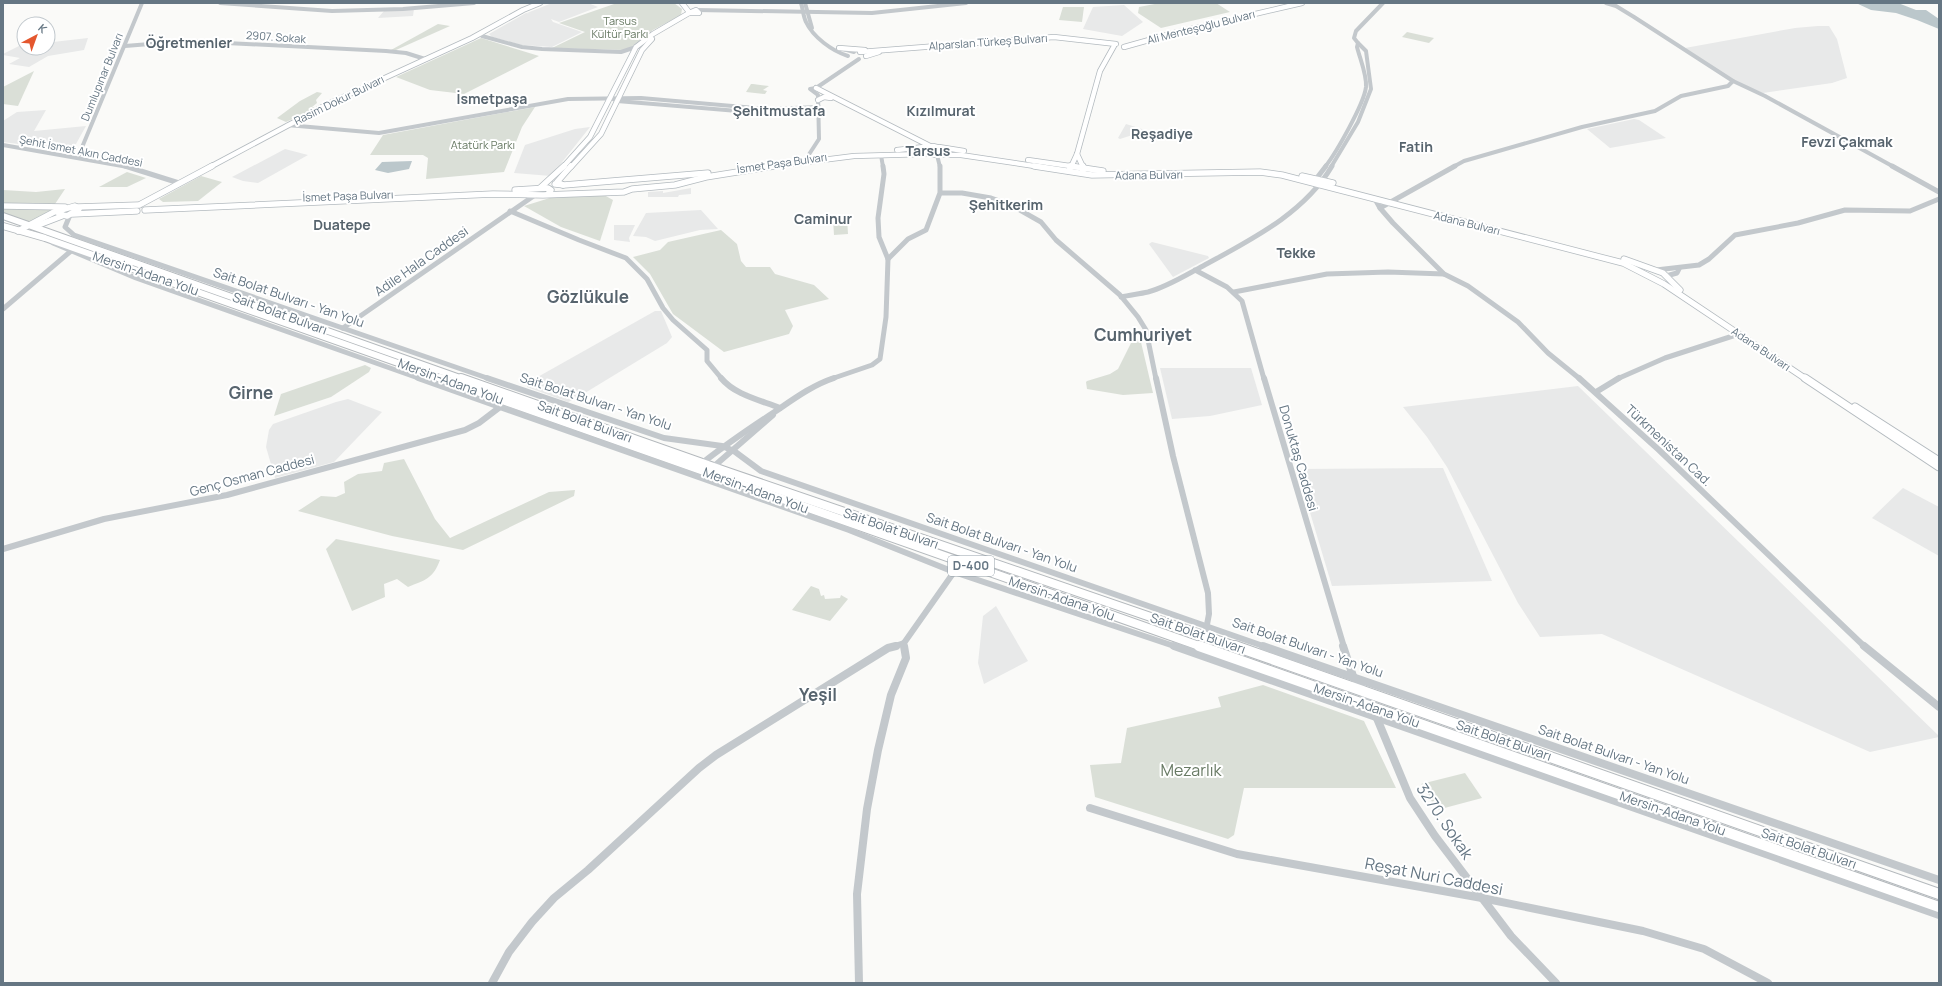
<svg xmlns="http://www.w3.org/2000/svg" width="1942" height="986" font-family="Manrope,sans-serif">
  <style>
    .built { fill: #e8e9e9 }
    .green { fill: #dadfd7 }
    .water { fill: #bbc7cb }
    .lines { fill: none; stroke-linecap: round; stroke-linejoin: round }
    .secondary-far2-casing { stroke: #b3babf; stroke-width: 6 }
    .secondary-far1-casing { stroke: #b3babf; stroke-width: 7 }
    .secondary-casing { stroke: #b3babf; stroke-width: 9 }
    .trunk-far2-casing { stroke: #b4b9bd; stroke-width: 8 }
    .trunk-far1-casing { stroke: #b4b9bd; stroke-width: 10 }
    .trunk-casing { stroke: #b4b9bd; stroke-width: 12 }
    .tertiary-far3 { stroke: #c3c8cc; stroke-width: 4 }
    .tertiary-far2 { stroke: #c3c8cc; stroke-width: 5 }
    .tertiary-far1 { stroke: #c3c8cc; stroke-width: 6 }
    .tertiary { stroke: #c3c8cc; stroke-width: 8 }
    .secondary-far2 { stroke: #fff; stroke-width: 4.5 }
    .secondary-far1 { stroke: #fff; stroke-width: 5.5 }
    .secondary { stroke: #fff; stroke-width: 7 }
    .trunk-far2 { stroke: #fff; stroke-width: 6 }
    .trunk-far1 { stroke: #fff; stroke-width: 8 }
    .trunk { stroke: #fff; stroke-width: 10 }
    .labels { text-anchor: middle; stroke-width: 4; stroke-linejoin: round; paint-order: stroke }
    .far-park-label { font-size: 11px; fill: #687a64; stroke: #fff }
    .far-street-label { font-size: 11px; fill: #657683; stroke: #fff }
    .shield { fill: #fff; stroke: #939fa8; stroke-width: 1 }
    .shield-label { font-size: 12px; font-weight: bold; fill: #657683 }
    .street-label { font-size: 13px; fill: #657683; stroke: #fff }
    .far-district-label { font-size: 14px; font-weight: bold; fill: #57646e; stroke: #fff }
    .near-park-label { font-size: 16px; fill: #687a64; stroke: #fff }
    .near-street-label { font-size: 16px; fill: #657683; stroke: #fff }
    .district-label { font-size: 17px; font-weight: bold; fill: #57646e; stroke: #fff }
  </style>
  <rect width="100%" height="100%" fill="#fafaf8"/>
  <g class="built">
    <polygon points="552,3 588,3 598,7 559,22 551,19 553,22 582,32 552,47 522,45 492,37 489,34 526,13 532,14 527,13"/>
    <polygon points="1124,5 1143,22 1122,36 1083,29 1093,7"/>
    <polygon points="414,9 413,16 378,18 384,11"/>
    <polygon points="1818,26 1829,26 1837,39 1847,78 1832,83 1763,93 1738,83 1685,48 1795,28"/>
    <polygon points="88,38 84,50 48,56 29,67 9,64 20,58 3,55 3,54 19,46 24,46 24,48 48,48 48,45 53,42"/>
    <polygon points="46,110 34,131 86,126 72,151 3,142 3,121 17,112"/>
    <polygon points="1634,119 1639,120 1666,138 1610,148 1587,129"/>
    <polygon points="1126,124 1145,130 1145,131 1120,139 1118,138"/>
    <polygon points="590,127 551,176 514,173 525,145 575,129"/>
    <polygon points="285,149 308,155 258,183 243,181 232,177"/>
    <polygon points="691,188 691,194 679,195 678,197 648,197 648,192 663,191 663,193"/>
    <polygon points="701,210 718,229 700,230 655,241 646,237 633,236 646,213"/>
    <polygon points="614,225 635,225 629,238 630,242 614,240"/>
    <polygon points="1152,242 1208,256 1209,258 1173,277 1149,244"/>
    <polygon points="655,311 661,311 672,337 667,343 575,399 568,402 527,387 527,383"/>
    <polygon points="1160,368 1251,368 1262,405 1210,416 1172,419"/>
    <polygon points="1578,386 1939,736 1939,737 1870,752 1602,634 1540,637 1518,603 1447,467 1427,437 1403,407"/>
    <polygon points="348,399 382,412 334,462 275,478 266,447 269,430 273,424 336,402"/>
    <polygon points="1443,468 1492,581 1332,586 1297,469"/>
    <polygon points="1903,488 1939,507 1939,556 1872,518"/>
    <polygon points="996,606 1028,661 984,684 978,663 983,616"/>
  </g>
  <g class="green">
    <polygon points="617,3 674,3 682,9 681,15 653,30 630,48 623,50 552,48 585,32 559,23"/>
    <polygon points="1160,3 1216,3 1230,12 1161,28 1138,13 1139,7"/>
    <polygon points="1063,7 1084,7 1082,22 1059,20"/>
    <polygon points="438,24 450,26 396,50 391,50"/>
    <polygon points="1407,32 1434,38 1429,43 1402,37"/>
    <polygon points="481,38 539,56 464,94 430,90 396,77"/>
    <polygon points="34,71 18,106 3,104 3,87"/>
    <polygon points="751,84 753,84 769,86 763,90 767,91 765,94 746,92"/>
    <polygon points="317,92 322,93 316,100 317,103 312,107 317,108 286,122 277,118 300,101"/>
    <polygon points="535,107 522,127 504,172 426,179 428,158 423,155 370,155 383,135"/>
    <polygon points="127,172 146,178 127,187 99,187"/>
    <polygon points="201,176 222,182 198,201 163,202 159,199"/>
    <polygon points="65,189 55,204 3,203 3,190 36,192"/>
    <polygon points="604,195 613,200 600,241 561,227 524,206 553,197"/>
    <polygon points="3,209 57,209 29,222 3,214"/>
    <polygon points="847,218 848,234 834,235 833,219"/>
    <polygon points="721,230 737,244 741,261 746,267 770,267 775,274 814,285 829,299 785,310 793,326 789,334 724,352 673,314 650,274 633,257 660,250 668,242"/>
    <polygon points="1140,338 1153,393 1123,395 1087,389 1086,382 1087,381 1110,374 1118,369 1132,341"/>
    <polygon points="365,365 371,368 369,372 331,397 274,416 281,394"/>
    <polygon points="404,459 435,519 450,538 549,492 575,490 574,496 463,550 392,536 298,511 321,496 336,497 345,493 344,482 358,474 382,471 384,463"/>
    <path d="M336 539 440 560C433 579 425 580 408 587L397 579 384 584 385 597 352 611 326 549Z"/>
    <polygon points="811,586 819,589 821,596 824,595 825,599 840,598 841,595 848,599 830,621 792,610"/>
    <polygon points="1263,685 1364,721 1396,788 1244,788 1234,835 1228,839 1095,797 1090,765 1121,763 1127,728 1221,707 1218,697"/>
    <polygon points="1465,773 1482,798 1437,810 1421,784"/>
  </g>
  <g class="water">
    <polygon points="1856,3 1898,3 1916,10 1926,10 1939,19 1939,29 1917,20 1896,13 1871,10"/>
    <polygon points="412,161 409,169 388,173 375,170 382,162"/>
  </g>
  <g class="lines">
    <defs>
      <g id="secondary-far2">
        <polyline points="682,3 689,12"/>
        <polygon points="696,10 699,13 689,13"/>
        <polyline points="1124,47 1174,33 1302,3"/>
        <polyline points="839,48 865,50"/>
        <polyline points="860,52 1054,37 1116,44"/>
        <polyline points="866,56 879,52"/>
        <polyline points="816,88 930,146"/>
        <polyline points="818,100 824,97 831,98"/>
        <polyline points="939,147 964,151"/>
        <polyline points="897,150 933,146 941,148 942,151 934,155 925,153 924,150 930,147"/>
        <polyline points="1077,154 1083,167"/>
        <polyline points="937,155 961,155 1041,167"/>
        <polyline points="1028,160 1077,167"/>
        <polyline points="210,167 328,104 472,38 523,10 540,3"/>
        <polyline points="563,167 590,137 636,47 653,34 689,13"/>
        <polyline points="571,167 601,134 642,50 652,39"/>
        <polyline points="767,167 854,156 927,154"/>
        <polyline points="1071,167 1077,154 1100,71 1114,46"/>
      </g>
      <g id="secondary-far1">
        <polyline points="1034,166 1092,175 1260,172 1282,175 1623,263 1664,284 1806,379"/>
        <polyline points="1070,166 1103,171"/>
        <polyline points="1069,171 1071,166"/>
        <polyline points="1082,172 1084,169 1083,166"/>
        <polyline points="1302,176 1333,183"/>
        <polyline points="555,184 564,185 708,173"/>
        <polyline points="563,185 557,182 571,166"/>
        <polyline points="540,188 564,166"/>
        <polyline points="515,190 548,188 551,190 548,194"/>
        <polyline points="141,204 212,166"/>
        <polyline points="3,206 65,207"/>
        <polyline points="77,207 139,205"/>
        <polyline points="145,210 493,194 543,195 624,192 632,189 675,185 706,177 775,166"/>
        <polyline points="73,214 137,211"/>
        <polyline points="36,226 62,216"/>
        <polyline points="18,231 54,212 75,206 79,209 67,216 59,214 63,209"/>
        <polyline points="1624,259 1663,273 1680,290"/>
      </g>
      <g id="secondary">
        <polyline points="1805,378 1939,467"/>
        <polyline points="1855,407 1939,461"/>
      </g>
      <g id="trunk-far2">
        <polyline points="3,216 463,379"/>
        <polyline points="3,226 45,238 443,379"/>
      </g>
      <g id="trunk-far1">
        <polyline points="440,378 1202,647"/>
        <polyline points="461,378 725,471 1238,647"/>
      </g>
      <g id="trunk">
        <polyline points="1199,646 1939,907"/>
        <polyline points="1235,646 1939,894"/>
      </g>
    </defs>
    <use href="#secondary-far2" class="secondary-far2-casing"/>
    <use href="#secondary-far1" class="secondary-far1-casing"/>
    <use href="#secondary" class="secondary-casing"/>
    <use href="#trunk-far2" class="trunk-far2-casing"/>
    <use href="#trunk-far1" class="trunk-far1-casing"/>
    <use href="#trunk" class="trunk-casing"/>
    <g class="tertiary-far3">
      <polyline points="220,3 332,11 403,9 474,3"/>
      <path d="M801 3C803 9 803 16 806 22 813 37 832 51 848 56"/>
      <polyline points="805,3 812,28"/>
      <polyline points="1606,3 1616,6 1634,17 1733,81 1765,96 1894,167"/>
      <polyline points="697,10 872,13 966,3"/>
      <polyline points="482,36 522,47 542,49 621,52 636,47"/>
      <polyline points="125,46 187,41 386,51 406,53 425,59"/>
      <polyline points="840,48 854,52"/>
      <polyline points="613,99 617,101 762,113 819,112"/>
      <polyline points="287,125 379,133 568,99 641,98 768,109 819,107"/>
      <polyline points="3,145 128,167"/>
      <polyline points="881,155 883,167"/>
      <polyline points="937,155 940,167"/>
      <polyline points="78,157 142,3"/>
      <polyline points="807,162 806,159 819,139 818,95 810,89 816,88 859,59"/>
      <path d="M1325 167C1336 153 1364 104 1366 87 1367 75 1360 59 1357 47L1358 43 1354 38 1356 31 1383 3"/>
      <polyline points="1331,167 1358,122 1371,89 1366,51 1358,43"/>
      <polyline points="1453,167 1464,161 1582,127 1655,111 1681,96 1728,86 1733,81"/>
    </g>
    <g class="tertiary-far2">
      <polyline points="125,166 179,183"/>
      <polyline points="1892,166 1939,192"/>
      <polyline points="1313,183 1326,166"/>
      <polyline points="942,193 962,193 991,198 1011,205 1041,222 1056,240 1120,295 1138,317 1146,330 1156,379"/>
      <polyline points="1375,199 1380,208 1393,223 1444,274 1468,286 1518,322 1548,353 1580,379"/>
      <polyline points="1380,208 1455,166"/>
      <polyline points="510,211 579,240 626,258 647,279 663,308 673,320 707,350 707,361 722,379"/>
      <polyline points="70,215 65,227 74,235 490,379"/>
      <polyline points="53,243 136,278 421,379"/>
      <polyline points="888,259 908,239 926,230 940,193 940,166"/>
      <polyline points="1195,270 1227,287 1242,301 1264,379"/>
      <polyline points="1656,270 1699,265 1709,259 1735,235 1798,223 1845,210 1910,211 1939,199"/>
      <polyline points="1666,276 1677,273 1679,269"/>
      <polyline points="1234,292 1327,274 1388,272 1444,274"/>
      <path d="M1121 297C1130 295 1139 294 1148 292 1167 287 1186 275 1203 266 1250 240 1304 214 1332 166"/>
      <polyline points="3,309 71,251"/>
      <polyline points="343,328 535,195"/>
      <polyline points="831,379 872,365 880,359 886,317 888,259 879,237 878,218 884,174 883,166"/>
      <polyline points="1617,379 1665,358 1739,334"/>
    </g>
    <g class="tertiary-far1">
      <polyline points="418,378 849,530 954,572 1177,647"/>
      <polyline points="487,378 664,438 722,446 734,451 761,471 1266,647"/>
      <path d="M721 378C735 395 760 400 780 408"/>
      <polyline points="1156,378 1173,456 1208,593 1209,614 1205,635"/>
      <polyline points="1264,378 1344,647"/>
      <polyline points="1579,378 1659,450 1865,647"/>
      <polyline points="1596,392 1619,378"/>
      <path d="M701 464C725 445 750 428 776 411 795 398 813 385 834 378"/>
      <polyline points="712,468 773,415"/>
      <polyline points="3,549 104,519 227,495 465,430 479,423 500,407"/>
      <polyline points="904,643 904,647"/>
      <polyline points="892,647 904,643 954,572"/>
    </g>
    <g class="tertiary">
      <polyline points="1174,646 1939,915"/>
      <polyline points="1263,646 1939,880"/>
      <polyline points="1343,646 1353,676 1363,690 1369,707"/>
      <polyline points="1864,646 1939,707"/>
      <polyline points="1376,716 1410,798 1435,836 1511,936 1556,983"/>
      <polyline points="1090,808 1237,854 1482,898 1643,931 1704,949 1768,983"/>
      <polyline points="492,983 509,952 532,922 554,898 588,870 699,768 716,755 888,648 896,646"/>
      <polyline points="859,983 857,894 867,809 878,750 891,695 906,658 904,646"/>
    </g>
    <use href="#secondary-far2" class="secondary-far2"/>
    <use href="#secondary-far1" class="secondary-far1"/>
    <use href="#secondary" class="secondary"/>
    <use href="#trunk-far2" class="trunk-far2"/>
    <use href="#trunk-far1" class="trunk-far1"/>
    <use href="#trunk" class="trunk"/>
  </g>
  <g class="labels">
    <g class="far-park-label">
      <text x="620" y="25">Tarsus<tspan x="620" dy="13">Kültür Parkı</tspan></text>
      <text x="483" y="149">Atatürk Parkı</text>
    </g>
    <g class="far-street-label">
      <text transform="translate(1201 27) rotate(-14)" y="4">Ali Menteşoğlu Bulvarı</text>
      <text transform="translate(276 37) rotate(4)" y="4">2907. Sokak</text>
      <text transform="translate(988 42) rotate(-4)" y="4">Alparslan Türkeş Bulvarı</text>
      <text transform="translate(102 77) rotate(-68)" y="4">Dumlupınar Bulvarı</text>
      <text transform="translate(339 100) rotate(-26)" y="4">Rasim Dokur Bulvarı</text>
      <text transform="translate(81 151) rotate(11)" y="4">Şehit İsmet Akın Caddesi</text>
      <text transform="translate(782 163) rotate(-8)" y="4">İsmet Paşa Bulvarı</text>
      <text transform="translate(1149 175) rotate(-1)" y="4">Adana Bulvarı</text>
      <text transform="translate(348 196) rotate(-2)" y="4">İsmet Paşa Bulvarı</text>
      <text transform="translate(1467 223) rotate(14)" y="4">Adana Bulvarı</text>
      <text transform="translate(1761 349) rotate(34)" y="4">Adana Bulvarı</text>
    </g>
    <rect class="shield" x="948" y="556" width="46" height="20" rx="3"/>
    <g class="shield-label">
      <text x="971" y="570">D-400</text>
    </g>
    <g class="street-label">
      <text transform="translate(421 261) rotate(-35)" y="5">Adile Hala Caddesi</text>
      <text transform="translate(146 273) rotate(19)" y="5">Mersin-Adana Yolu</text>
      <text transform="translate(289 297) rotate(19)" y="5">Sait Bolat Bulvarı - Yan Yolu</text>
      <text transform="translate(280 313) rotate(20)" y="5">Sait Bolat Bulvarı</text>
      <text transform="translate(451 381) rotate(20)" y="5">Mersin-Adana Yolu</text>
      <text transform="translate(596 401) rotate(18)" y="5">Sait Bolat Bulvarı - Yan Yolu</text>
      <text transform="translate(585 421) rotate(20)" y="5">Sait Bolat Bulvarı</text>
      <text transform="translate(1669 445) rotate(43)" y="5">Türkmenistan Cad.</text>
      <text transform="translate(1299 458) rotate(74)" y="5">Donuktaş Caddesi</text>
      <text transform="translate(252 475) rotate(-15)" y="5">Genç Osman Caddesi</text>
      <text transform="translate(756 490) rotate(20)" y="5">Mersin-Adana Yolu</text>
      <text transform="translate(891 528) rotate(19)" y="5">Sait Bolat Bulvarı</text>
      <text transform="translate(1002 542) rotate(19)" y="5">Sait Bolat Bulvarı - Yan Yolu</text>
      <text transform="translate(1062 598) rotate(19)" y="5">Mersin-Adana Yolu</text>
      <text transform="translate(1198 633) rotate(19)" y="5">Sait Bolat Bulvarı</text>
      <text transform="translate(1308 647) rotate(19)" y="5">Sait Bolat Bulvarı - Yan Yolu</text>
      <text transform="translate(1367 705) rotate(19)" y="5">Mersin-Adana Yolu</text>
      <text transform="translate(1504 740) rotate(19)" y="5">Sait Bolat Bulvarı</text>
      <text transform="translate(1614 754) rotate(19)" y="5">Sait Bolat Bulvarı - Yan Yolu</text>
      <text transform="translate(1673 813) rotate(19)" y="5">Mersin-Adana Yolu</text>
      <text transform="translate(1809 848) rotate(19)" y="5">Sait Bolat Bulvarı</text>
    </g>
    <g class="far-district-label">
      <text x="189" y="48">Öğretmenler</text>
      <text x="492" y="104">İsmetpaşa</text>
      <text x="779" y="116">Şehitmustafa</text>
      <text x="941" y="116">Kızılmurat</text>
      <text x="1162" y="139">Reşadiye</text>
      <text x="1847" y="147">Fevzi Çakmak</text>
      <text x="1416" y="152">Fatih</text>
      <text x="928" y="156">Tarsus</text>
      <text x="1006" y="210">Şehitkerim</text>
      <text x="823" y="224">Caminur</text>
      <text x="342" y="230">Duatepe</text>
      <text x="1296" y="258">Tekke</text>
    </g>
    <g class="near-park-label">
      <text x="1191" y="776">Mezarlık</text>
    </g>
    <g class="near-street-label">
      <text transform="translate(1445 821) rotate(56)" y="6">3270. Sokak</text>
      <text transform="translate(1434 876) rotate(11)" y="6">Reşat Nuri Caddesi</text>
    </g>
    <g class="district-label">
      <text x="588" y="303">Gözlükule</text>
      <text x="1143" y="341">Cumhuriyet</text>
      <text x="251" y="399">Girne</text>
      <text x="818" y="701">Yeşil</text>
    </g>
  </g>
  <rect width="1942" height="986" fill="none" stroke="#657683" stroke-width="8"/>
  <g transform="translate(36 36) rotate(41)"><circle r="19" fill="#ffffff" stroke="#c1c8cd"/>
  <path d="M0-3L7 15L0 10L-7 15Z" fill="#e4572e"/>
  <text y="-6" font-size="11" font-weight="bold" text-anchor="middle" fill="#657683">K</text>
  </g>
</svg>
